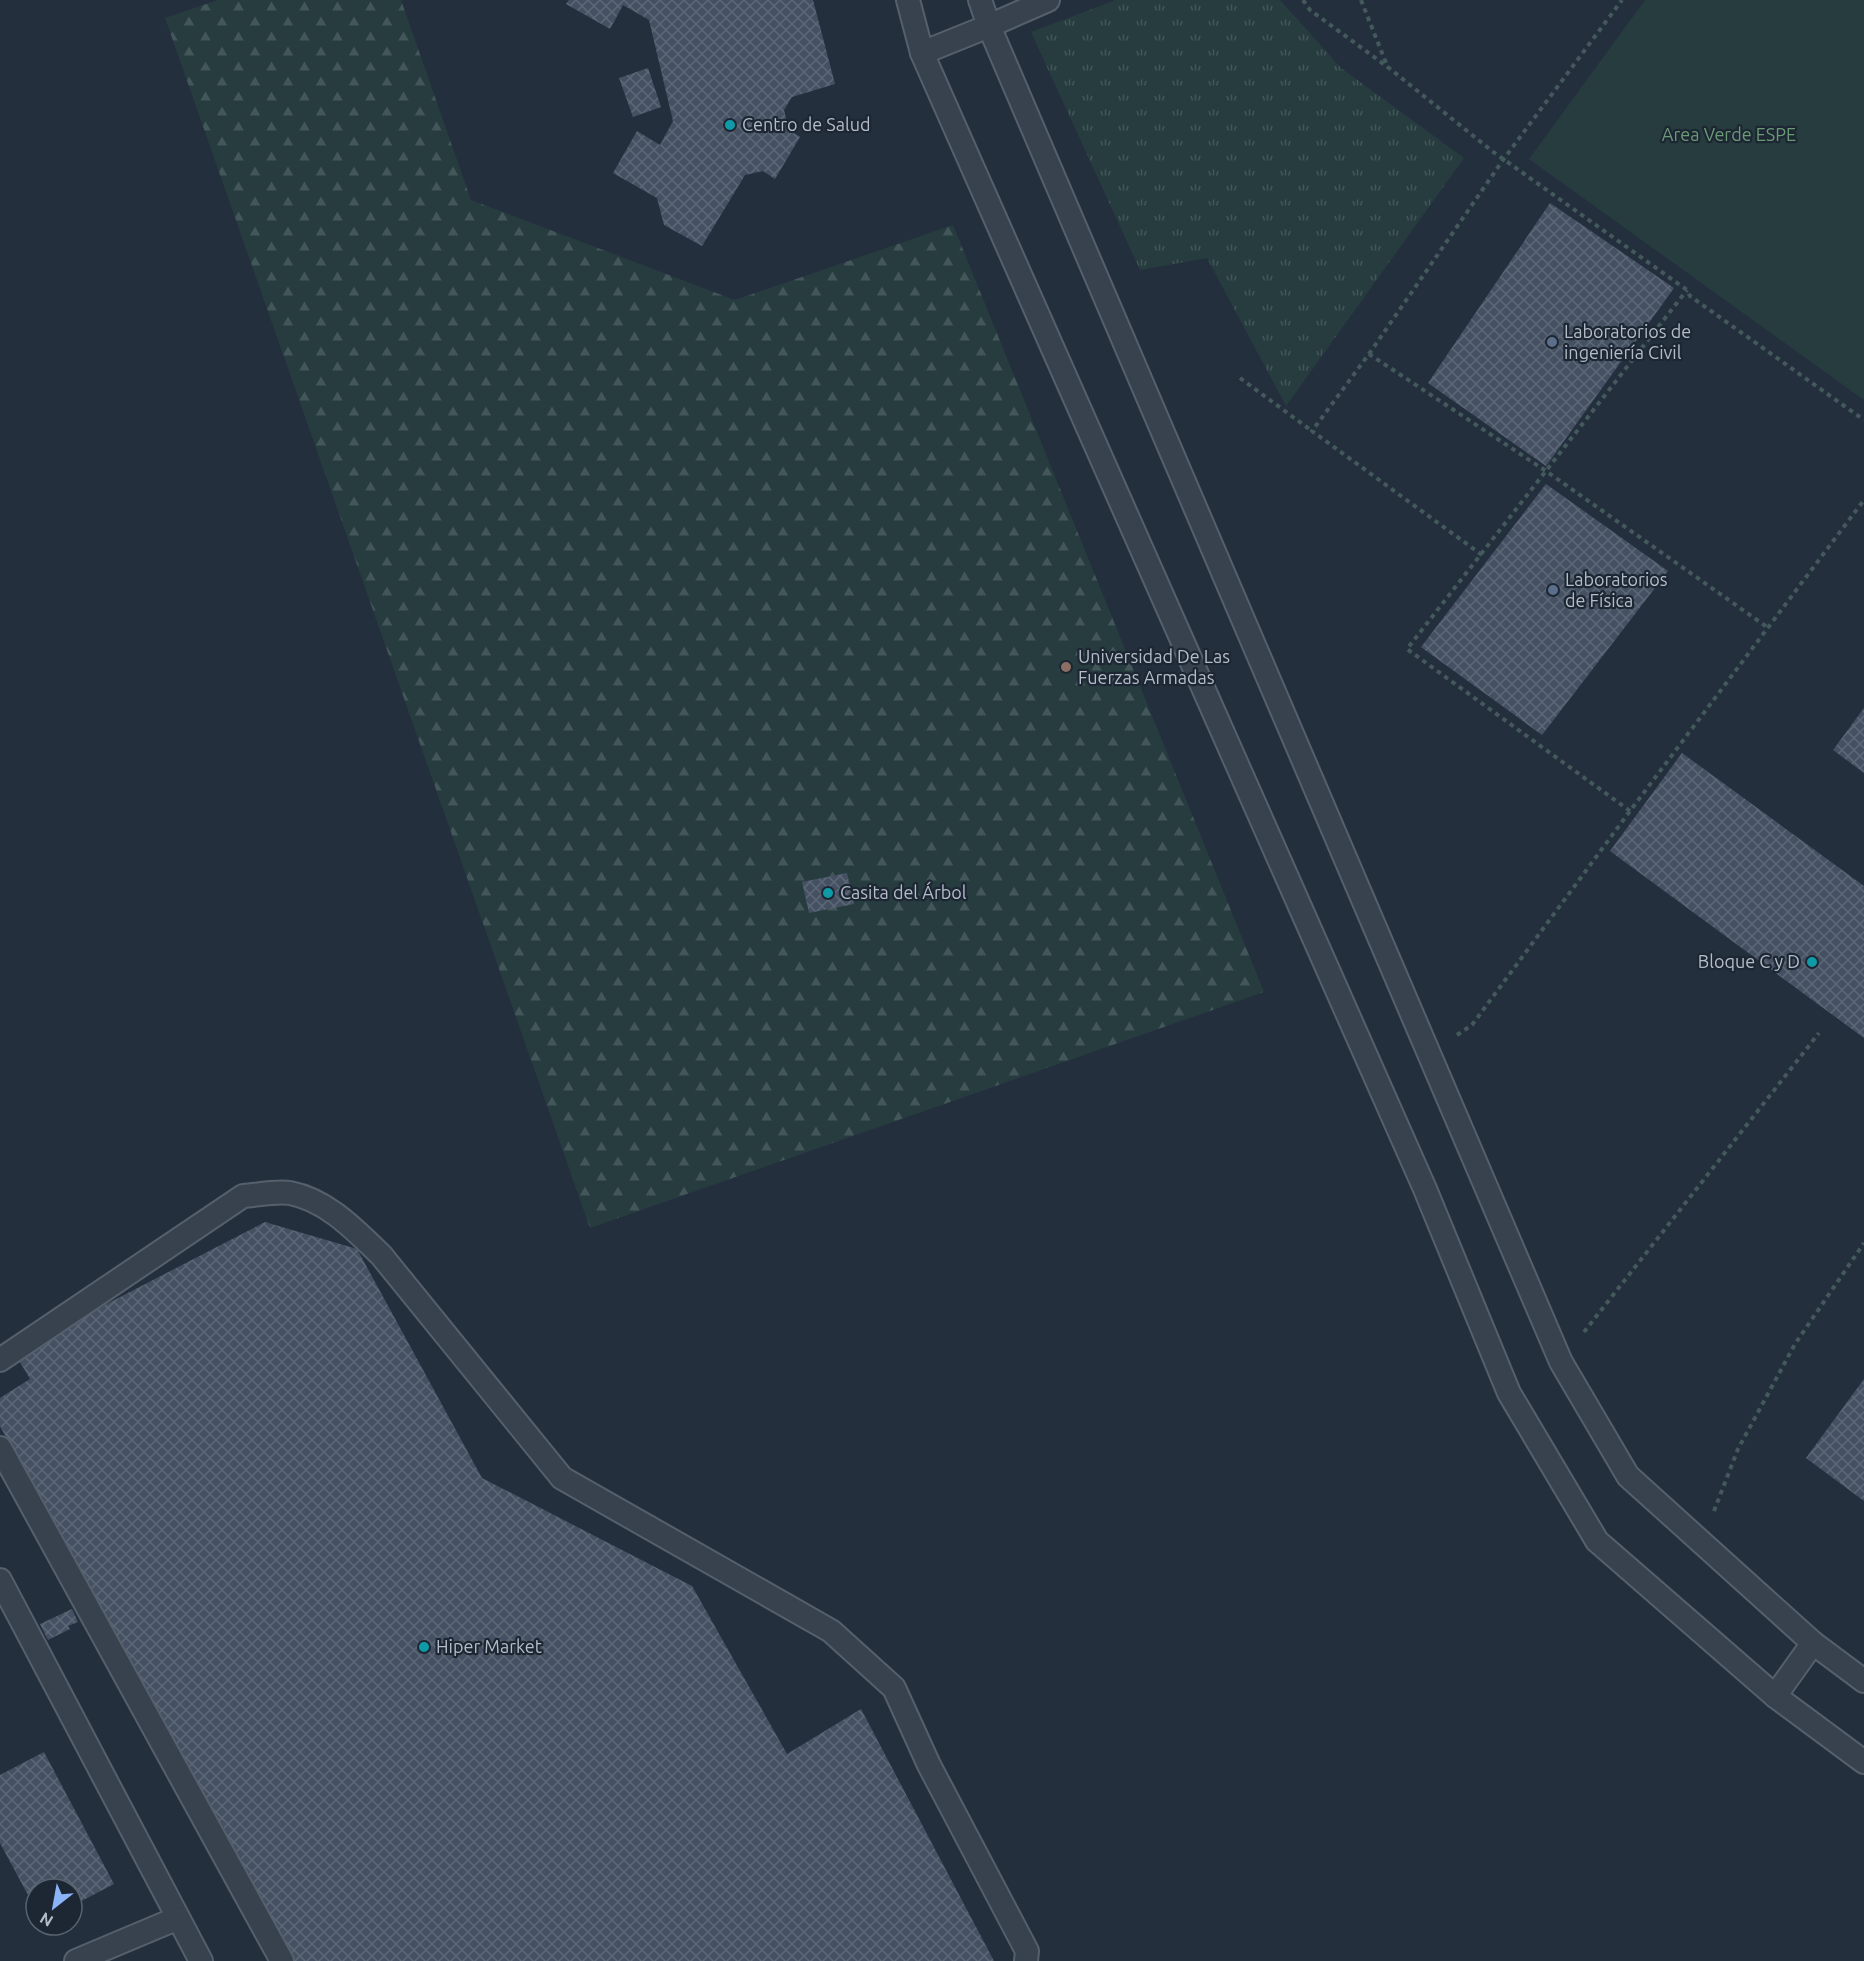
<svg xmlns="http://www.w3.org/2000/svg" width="1864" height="1961" font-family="Ubuntu,sans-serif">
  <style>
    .grass { fill: url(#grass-tufts) }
    .forest { fill: url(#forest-firs) }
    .green { fill: #263c3f }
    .building { fill: url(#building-cross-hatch) }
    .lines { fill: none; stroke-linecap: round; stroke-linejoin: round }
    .service-casing { stroke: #565f6c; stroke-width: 26 }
    .path { stroke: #44595c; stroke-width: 4; stroke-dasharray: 4.5 4.5; stroke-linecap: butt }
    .service { stroke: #38414e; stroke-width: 22 }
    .culture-dot { fill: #0f9aa8; stroke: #1d2633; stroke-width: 2 }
    .service-dot { fill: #5c6f8a; stroke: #1d2633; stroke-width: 2 }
    .education-dot { fill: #8d6e63; stroke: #1d2633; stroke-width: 2 }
    .labels { text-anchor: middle; stroke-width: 4.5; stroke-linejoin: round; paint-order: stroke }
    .poi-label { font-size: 18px; fill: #b4bcc9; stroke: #1d2633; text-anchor: start }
    .park-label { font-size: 18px; fill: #6b9a76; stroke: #1d2633 }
  </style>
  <defs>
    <pattern id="grass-tufts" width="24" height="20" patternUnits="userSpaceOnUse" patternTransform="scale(1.5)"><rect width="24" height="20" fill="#263c3f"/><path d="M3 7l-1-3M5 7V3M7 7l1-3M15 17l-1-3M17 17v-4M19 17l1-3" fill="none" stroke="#435659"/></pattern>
    <pattern id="forest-firs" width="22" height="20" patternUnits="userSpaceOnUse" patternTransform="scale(1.5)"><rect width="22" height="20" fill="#263c3f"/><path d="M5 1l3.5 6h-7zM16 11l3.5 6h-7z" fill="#435659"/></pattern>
    <pattern id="building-cross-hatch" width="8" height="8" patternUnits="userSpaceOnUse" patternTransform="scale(1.5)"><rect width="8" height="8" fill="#455162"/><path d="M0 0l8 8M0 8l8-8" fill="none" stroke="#5d6877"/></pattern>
  </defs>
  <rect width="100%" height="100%" fill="#242f3e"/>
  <polygon class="grass" points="1116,0 1280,0 1341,68 1464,158 1286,406 1207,258 1140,270 1031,32"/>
  <polygon class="forest" points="218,0 401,0 471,200 735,300 953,225 1264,992 590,1228 165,18"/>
  <polygon class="green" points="1645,0 1864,0 1864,400 1529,159"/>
  <g class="building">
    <polygon points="569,0 813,0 835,84 792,97 784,110 789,130 800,137 775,179 763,171 745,175 702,246 664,225 657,198 613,173 637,131 660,145 673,121 649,20 623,5 610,29 566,4"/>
    <polygon points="648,68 661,107 633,117 619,78"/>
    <polygon points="1550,203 1674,288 1546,466 1428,383"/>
    <polygon points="1546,484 1668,571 1542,735 1421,647"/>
    <polygon points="1864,708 1864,773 1833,750"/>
    <polygon points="1682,753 1864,886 1864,1038 1610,851"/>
    <polygon points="847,873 854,904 809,913 802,882"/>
    <polygon points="265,1222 357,1249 482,1478 692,1586 787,1754 861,1709 994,1961 291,1961 0,1426 0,1398 30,1379 14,1352"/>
    <polygon points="1864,1379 1864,1501 1806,1458"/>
    <polygon points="72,1609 78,1622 68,1626 70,1629 48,1640 40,1624"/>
    <polygon points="44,1752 114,1884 72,1906 72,1889 36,1889 36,1910 0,1843 0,1775"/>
  </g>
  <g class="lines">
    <defs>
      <g id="service">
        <polyline points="908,0 922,53 1425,1189 1509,1393 1597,1541 1775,1696 1864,1762"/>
        <polyline points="980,0 989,26 1561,1362 1628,1476 1813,1643 1864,1681"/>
        <polyline points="922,53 989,26 1048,0"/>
        <path d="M0 1360 243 1196C258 1195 276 1191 290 1193 327 1200 355 1230 381 1255L562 1478 831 1631 894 1688 929 1765 1027 1951 1026 1961"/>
        <polyline points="0,1448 282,1961"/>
        <polyline points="0,1580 201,1961"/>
        <polyline points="1775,1696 1813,1643"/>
        <polyline points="76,1961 178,1918"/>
      </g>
    </defs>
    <use href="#service" class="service-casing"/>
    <g class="path">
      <polyline points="1303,0 1310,10 1389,68 1492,151 1687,290 1690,296 1864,420"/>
      <polyline points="1361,0 1388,68"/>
      <polyline points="1369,354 1503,160 1622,0"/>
      <polyline points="1240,378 1312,431"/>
      <polyline points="1482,555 1312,431 1369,354 1546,471 1767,627"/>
      <polyline points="1630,811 1407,649 1687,290"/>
      <polyline points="1457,1035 1472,1025 1630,811 1864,500"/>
      <polyline points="1584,1332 1819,1033"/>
      <polyline points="1714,1511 1738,1449 1795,1344 1864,1243"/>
    </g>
    <use href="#service" class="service"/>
  </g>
  <g class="culture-dot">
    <circle cx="730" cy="125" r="6"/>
    <circle cx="828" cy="893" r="6"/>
    <circle cx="1812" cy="962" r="6"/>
    <circle cx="424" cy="1647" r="6"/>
  </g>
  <g class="service-dot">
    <circle cx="1552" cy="342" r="6"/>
    <circle cx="1553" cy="590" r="6"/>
  </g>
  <circle class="education-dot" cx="1066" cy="667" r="6"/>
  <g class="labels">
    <g class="poi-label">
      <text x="742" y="131">Centro de Salud</text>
      <text x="1564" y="338">Laboratorios de<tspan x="1564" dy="21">ingeniería Civil</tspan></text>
      <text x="1565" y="586">Laboratorios<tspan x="1565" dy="21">de Física</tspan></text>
      <text x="1078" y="663">Universidad De Las<tspan x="1078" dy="21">Fuerzas Armadas</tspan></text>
      <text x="840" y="899">Casita del Árbol</text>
      <text x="1800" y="968" text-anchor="end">Bloque C y D</text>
      <text x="436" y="1653">Hiper Market</text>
    </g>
    <g class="park-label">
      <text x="1729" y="141">Area Verde ESPE</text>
    </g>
  </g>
  <g transform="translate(54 1907) rotate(211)"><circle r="28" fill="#1d2633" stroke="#59626f" stroke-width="1.5"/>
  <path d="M0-4.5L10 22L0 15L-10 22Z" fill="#8ab4f8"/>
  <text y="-9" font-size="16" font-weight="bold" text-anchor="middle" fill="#b4bcc9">N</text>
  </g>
</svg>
